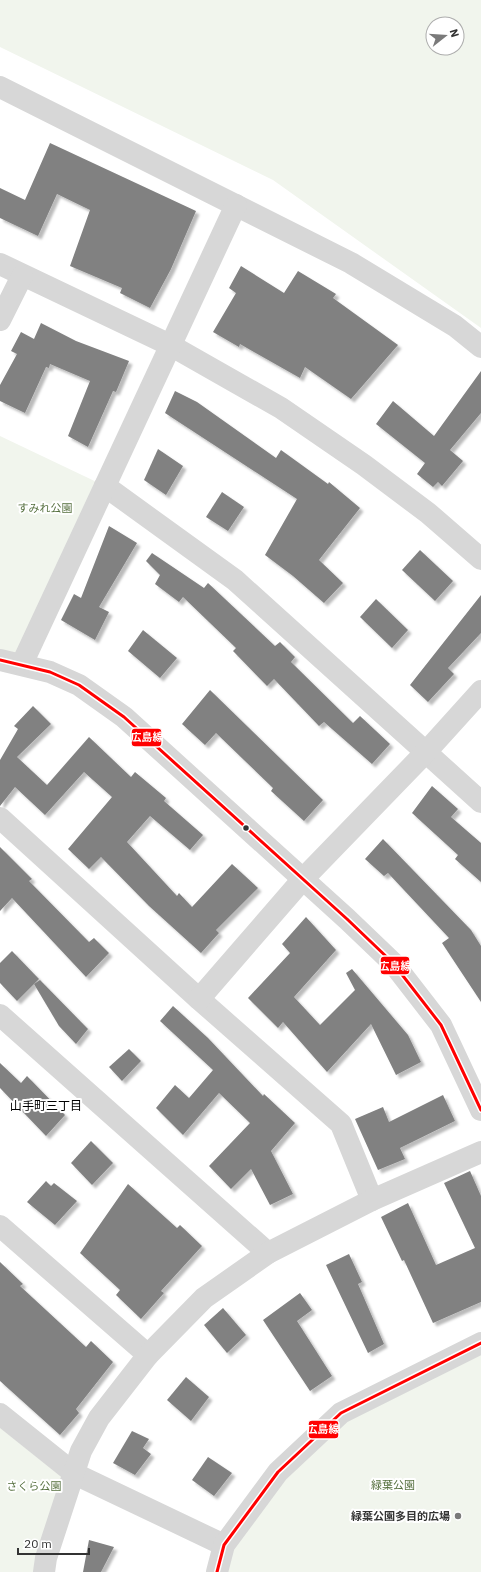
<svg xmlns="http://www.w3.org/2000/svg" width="481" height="1572" font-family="'IBM Plex Sans','Noto Sans JP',sans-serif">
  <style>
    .green { fill: #f1f5ed; fill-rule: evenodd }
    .building { fill: #818181; filter: url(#shadow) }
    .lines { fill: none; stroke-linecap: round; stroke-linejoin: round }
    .minor { stroke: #d7d7d7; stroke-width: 22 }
    .bus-1-casing { stroke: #fff; stroke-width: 6 }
    .bus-1 { stroke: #f00; stroke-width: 3 }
    .bus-dot { fill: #333; stroke: #fff; stroke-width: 1.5 }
    .poi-dot { fill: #7a7a7a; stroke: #fff; stroke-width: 1.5 }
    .labels { text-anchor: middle; stroke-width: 4; stroke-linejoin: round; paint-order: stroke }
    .park-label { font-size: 11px; fill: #56703f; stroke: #fff }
    .poi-label { font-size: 11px; font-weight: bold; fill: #333; stroke: #fff; text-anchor: end }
    .neighbourhood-label { font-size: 12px; fill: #000; stroke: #fff }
    .line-badge { stroke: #fff; stroke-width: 1.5 }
    .badge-label { font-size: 11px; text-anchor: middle; font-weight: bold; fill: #fff }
  </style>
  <defs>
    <filter id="shadow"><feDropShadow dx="3.5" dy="3.5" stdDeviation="1" flood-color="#0004"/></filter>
  </defs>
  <rect width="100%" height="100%" fill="#fff"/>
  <g class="green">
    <path d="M0 0H481V328L273 180 0 47ZM433 24H457V48H433Z"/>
    <polygon points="0,436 105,486 22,664 0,657"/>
    <polygon points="481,1343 481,1572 217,1572 224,1545 341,1413"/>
    <polygon points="0,1414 75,1474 41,1572 0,1572"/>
  </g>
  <g class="building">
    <polygon points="50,143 196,211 171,269 150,308 120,293 122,288 70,266 90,210 57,194 38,236 0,218 0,188 25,200"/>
    <polygon points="241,266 284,293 298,271 336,294 333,298 398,345 351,399 305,367 300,378 240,344 239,347 213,332 236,293 229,288"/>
    <polygon points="41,323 76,341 129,361 116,392 113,391 88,447 68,436 90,381 50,364 49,368 46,367 25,413 0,401 0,385 17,354 11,351 21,332 34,339"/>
    <polygon points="481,371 481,413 450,450 463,461 442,486 438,482 433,487 417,474 425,463 376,424 393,401 434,436"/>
    <polygon points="175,391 197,402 276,458 281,450 328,484 329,482 360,508 319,560 343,583 324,603 293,576 265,555 297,499 165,413"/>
    <polygon points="158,449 183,466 166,495 144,480"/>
    <polygon points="222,492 244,507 228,531 206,517"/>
    <polygon points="109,526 137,543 99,607 109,612 95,640 61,620 74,594 81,598"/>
    <polygon points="420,550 453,581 435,601 402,570"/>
    <polygon points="152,553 204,588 208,583 275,646 280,642 295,657 291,662 353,723 360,716 390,744 372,764 324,722 319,726 274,679 267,686 233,651 236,648 183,597 179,602 155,584 160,575 146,561"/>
    <polygon points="481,595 481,633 448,668 454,674 428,702 410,685"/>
    <polygon points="376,599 408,630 392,648 360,617"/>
    <polygon points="143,630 177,658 160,678 128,651"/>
    <polygon points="210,690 323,800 304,821 271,791 273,788 216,733 205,745 182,724"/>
    <polygon points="33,706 51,724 17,757 47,785 89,737 131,777 135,772 166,798 164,801 203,835 190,850 150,816 127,842 177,896 179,893 192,907 232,864 258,888 216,930 219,933 201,953 149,906 101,857 89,869 68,849 112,797 84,772 45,815 15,787 0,806 0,760 18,729 14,726"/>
    <polygon points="432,786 458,809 451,817 481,843 481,882 455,859 458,855 412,813"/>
    <polygon points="383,839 471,930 481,946 481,1002 442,943 449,938 388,873 384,876 365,859"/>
    <polygon points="0,847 32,879 29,881 89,942 94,938 109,953 86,977 12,898 0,911"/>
    <polygon points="306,917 336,950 294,997 320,1025 355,990 346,973 352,969 408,1035 421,1062 396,1075 371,1024 327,1072 283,1022 278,1028 248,998 290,953 282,944"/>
    <polygon points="12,951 39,979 17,1001 0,983 0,963"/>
    <polygon points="40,980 88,1029 76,1044 59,1026 34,984"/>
    <polygon points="173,1006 208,1038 263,1096 264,1094 295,1123 271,1151 293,1194 270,1205 251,1169 231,1189 209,1166 250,1123 219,1093 183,1135 156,1108 175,1085 189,1098 213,1070 160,1021"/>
    <polygon points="129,1049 141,1061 122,1081 109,1067"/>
    <polygon points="0,1063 21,1083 27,1076 65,1115 46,1136 0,1088"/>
    <polygon points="443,1095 455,1121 400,1148 405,1159 378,1170 355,1119 383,1107 389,1122"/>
    <polygon points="91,1141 113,1163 92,1185 71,1163"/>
    <polygon points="470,1171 481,1196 481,1302 433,1323 404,1260 402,1261 381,1217 408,1203 436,1265 475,1248 444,1183"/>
    <polygon points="46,1181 51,1186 54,1183 77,1201 55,1225 27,1202"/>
    <polygon points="128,1184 177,1228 180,1225 202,1246 161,1291 164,1293 141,1319 116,1295 120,1290 80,1253"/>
    <polygon points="349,1254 362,1282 358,1284 384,1344 368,1353 326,1265"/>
    <polygon points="0,1262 23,1284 20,1286 86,1347 91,1341 113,1362 76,1409 79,1413 60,1435 0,1381"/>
    <polygon points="300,1293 312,1310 297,1321 332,1376 310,1391 263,1320"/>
    <polygon points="223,1308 246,1335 227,1353 204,1325"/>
    <polygon points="186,1377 209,1397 191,1421 167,1400"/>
    <polygon points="132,1431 149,1439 143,1448 151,1454 135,1475 113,1463"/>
    <polygon points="208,1457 232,1473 214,1496 192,1480"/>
    <polygon points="89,1540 114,1547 101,1572 83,1572"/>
  </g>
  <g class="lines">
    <g class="minor">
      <polyline points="0,87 351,263 455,326 481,347"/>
      <polyline points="0,264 170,345 281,408 364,465 428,513 481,559"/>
      <polyline points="0,320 22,276"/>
      <polyline points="105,486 235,580 481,802"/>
      <polyline points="0,660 50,672 79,685 124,717 347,919 393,963 441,1025 481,1110"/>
      <polyline points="22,664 236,205"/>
      <polyline points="0,818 199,999 341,1124 372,1200"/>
      <polyline points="199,999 303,879 426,752 481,691"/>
      <polyline points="0,1015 268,1253"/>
      <polyline points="0,1226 148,1355"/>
      <polyline points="0,1414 75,1474 224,1545"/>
      <polyline points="44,1572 46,1558 81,1451 99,1418 148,1355 204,1298 268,1253 372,1200 481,1152"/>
      <polyline points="217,1572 224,1545 278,1472 341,1413 481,1343"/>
    </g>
    <defs>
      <g id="bus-1">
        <polyline points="0,660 50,672 79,685 124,717 347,919 393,963 441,1025 481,1110"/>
        <polyline points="217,1572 224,1545 278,1472 341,1413 481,1343"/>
      </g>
    </defs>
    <use href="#bus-1" class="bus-1-casing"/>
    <use href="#bus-1" class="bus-1"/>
  </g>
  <circle class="bus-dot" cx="246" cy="828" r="3.5"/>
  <circle class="poi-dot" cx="458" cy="1516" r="4"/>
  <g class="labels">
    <g class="park-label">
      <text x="45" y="512">すみれ公園</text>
      <text x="393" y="1489">緑葉公園</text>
      <text x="34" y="1490">さくら公園</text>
    </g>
    <g class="poi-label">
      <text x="450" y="1520">緑葉公園多目的広場</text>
    </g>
    <g class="neighbourhood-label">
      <text x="46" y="1110">山手町三丁目</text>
    </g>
  </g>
  <g class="line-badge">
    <rect x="131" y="728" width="31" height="19" rx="4" fill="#f00"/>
    <rect x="380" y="956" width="30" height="19" rx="4" fill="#f00"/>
    <rect x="308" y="1420" width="31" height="19" rx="4" fill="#f00"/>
  </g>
  <g class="badge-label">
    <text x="147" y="741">広島線</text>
    <text x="395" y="970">広島線</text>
    <text x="323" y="1433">広島線</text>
  </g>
  <g transform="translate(445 36) rotate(73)"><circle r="19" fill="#ffffff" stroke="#adadad"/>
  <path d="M0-3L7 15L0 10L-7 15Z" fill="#7a7a7a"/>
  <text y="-6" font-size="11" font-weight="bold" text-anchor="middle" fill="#333333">N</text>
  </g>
  <path d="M18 1548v6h71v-6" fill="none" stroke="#333333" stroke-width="2"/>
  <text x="24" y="1548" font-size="12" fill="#333333" stroke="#ffffff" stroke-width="3" paint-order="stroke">20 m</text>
</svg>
